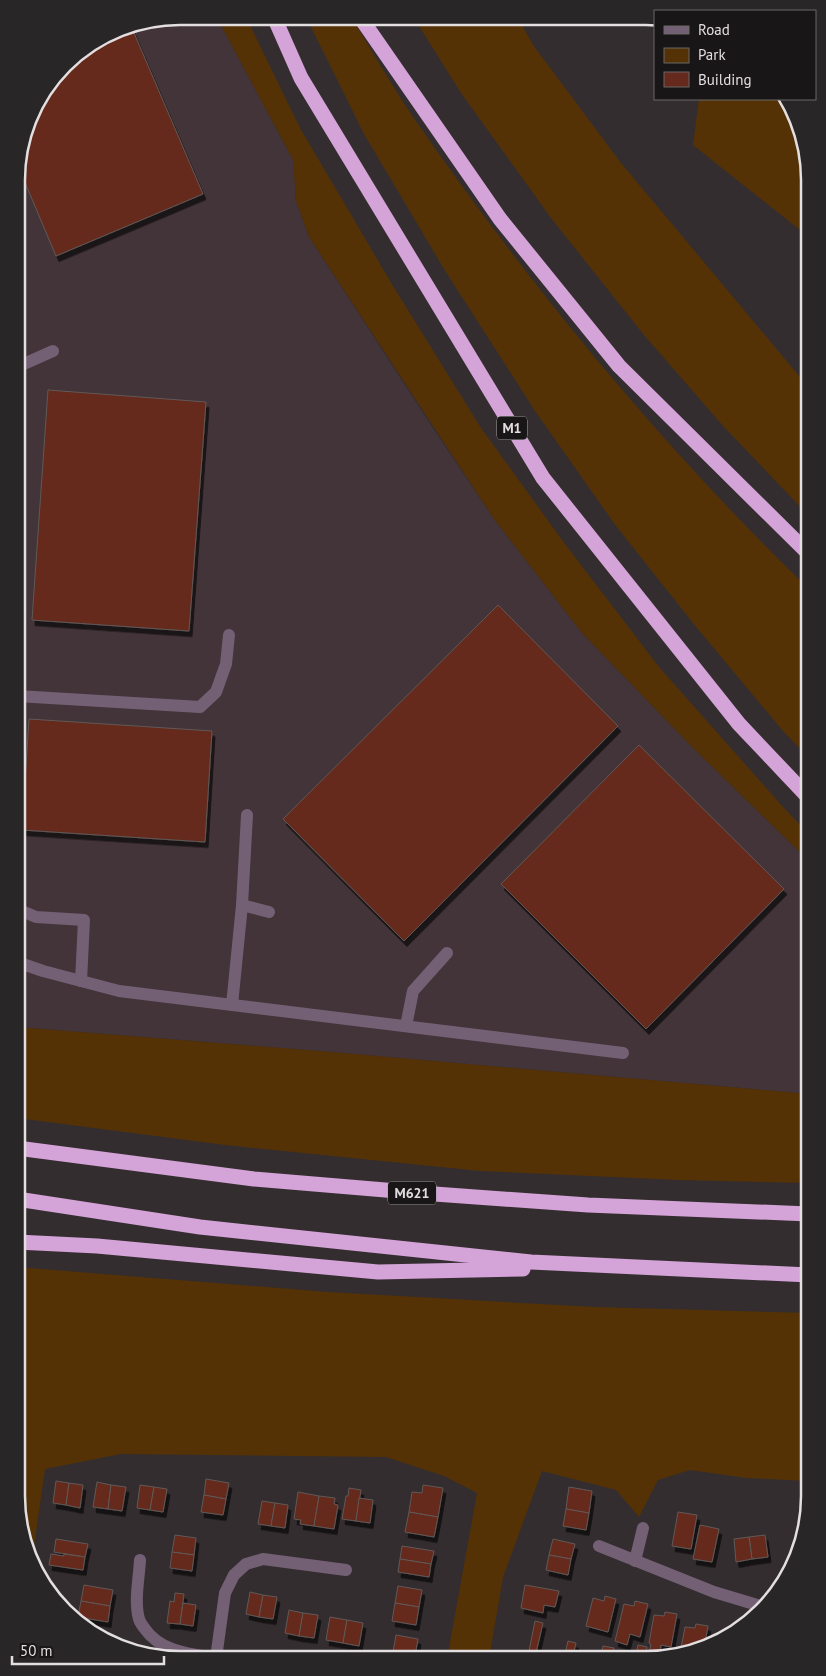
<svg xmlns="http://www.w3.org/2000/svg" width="826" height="1676" font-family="'PT Sans',sans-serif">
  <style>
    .built { fill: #423438 }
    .green { fill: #543206 }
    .building { fill: #65291d; stroke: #615957; filter: url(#shadow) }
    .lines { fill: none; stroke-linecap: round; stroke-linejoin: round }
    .minor { stroke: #746075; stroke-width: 12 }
    .highway { stroke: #d4a3d7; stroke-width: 15 }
    .labels { text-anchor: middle; stroke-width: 4; stroke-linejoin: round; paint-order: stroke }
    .shield { fill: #191617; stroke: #a6a2a4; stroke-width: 1 }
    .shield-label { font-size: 14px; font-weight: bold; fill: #e3dee0 }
    .rim { fill: none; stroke: #e3dee0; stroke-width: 2.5 }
  </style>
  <defs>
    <filter id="shadow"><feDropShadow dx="3" dy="5.5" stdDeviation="0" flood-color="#0009"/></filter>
  </defs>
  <rect width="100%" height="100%" fill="#342d2f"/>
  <polygon class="built" points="180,16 216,16 293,160 296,201 309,237 429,422 494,519 582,633 693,748 810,862 809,1094 332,1052 17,1027 18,159 33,107 72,57 118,29"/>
  <g class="green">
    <polygon points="216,16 246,17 300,128 393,286 481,428 565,544 659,667 784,808 810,835 810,862 693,748 582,633 494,519 309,237 296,201 293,160"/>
    <path d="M306 17H351C371 49 390 83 411 114 528 284 661 446 810 590V759L783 731 697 628 616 526 535 411 444 269 364 134Z"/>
    <polygon points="414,18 518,18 533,45 621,163 810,389 810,517 724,427 644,335 551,218 461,93"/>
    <polygon points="699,99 782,99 801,128 810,180 810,238 693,145"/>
    <polygon points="17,1027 332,1052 809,1094 809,1183 679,1180 480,1171 225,1145 17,1118"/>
    <polygon points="16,1267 328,1292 594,1307 809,1313 809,1481 746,1478 690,1470 658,1480 639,1517 616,1490 542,1471 503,1577 489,1659 447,1659 477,1493 444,1476 386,1457 121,1454 45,1469 32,1560 25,1548 16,1496"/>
  </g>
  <g class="building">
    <polygon points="131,26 203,194 56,256 18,166 18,159 33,107 72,57 118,29"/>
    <polygon points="48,390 206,402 189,631 32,620"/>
    <polygon points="498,605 618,726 404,941 283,819"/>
    <polygon points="29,719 212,731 205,842 22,830"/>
    <polygon points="639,745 784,889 646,1029 501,884"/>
    <polygon points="206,1479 229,1483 226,1499 204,1495"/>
    <polygon points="56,1481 69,1483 66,1505 53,1503"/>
    <polygon points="97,1482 111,1485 108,1509 93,1507"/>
    <polygon points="69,1483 83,1485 80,1508 66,1505"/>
    <polygon points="111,1485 126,1487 122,1511 108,1509"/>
    <polygon points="140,1485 154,1487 150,1510 137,1508"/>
    <polygon points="423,1485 443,1488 438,1517 409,1512 412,1492 422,1493"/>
    <polygon points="154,1487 167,1489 163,1512 150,1510"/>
    <polygon points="569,1487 592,1491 589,1513 566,1509"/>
    <polygon points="349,1488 361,1490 356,1521 342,1519 346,1496 348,1496"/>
    <polygon points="298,1492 319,1496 314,1526 300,1524 301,1520 294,1519"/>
    <polygon points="204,1495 226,1499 223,1515 201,1512"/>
    <polygon points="319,1496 335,1498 334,1504 338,1505 334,1529 314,1526"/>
    <polygon points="359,1498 373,1500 370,1523 356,1521"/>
    <polygon points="262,1501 275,1503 271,1526 258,1524"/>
    <polygon points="275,1503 288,1505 285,1528 271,1526"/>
    <polygon points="566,1509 589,1513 586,1530 563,1526"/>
    <polygon points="409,1512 438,1517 434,1537 405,1532"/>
    <polygon points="678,1512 697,1515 691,1549 672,1546"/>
    <polygon points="700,1525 719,1529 712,1562 693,1559"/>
    <polygon points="175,1535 196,1538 194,1555 172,1552"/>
    <polygon points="765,1535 768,1557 752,1559 749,1537"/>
    <polygon points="749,1537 752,1559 736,1562 734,1539"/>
    <polygon points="56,1539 88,1544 85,1557 54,1552"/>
    <polygon points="553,1539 575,1544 571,1559 549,1555"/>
    <polygon points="402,1546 434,1551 431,1564 400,1559"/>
    <polygon points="172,1552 194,1555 192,1571 170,1568"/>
    <polygon points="51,1554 64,1556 64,1554 85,1557 83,1570 49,1565"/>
    <polygon points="549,1555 571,1559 568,1575 546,1570"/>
    <polygon points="400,1559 431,1564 429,1577 398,1572"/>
    <polygon points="84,1585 113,1590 110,1606 81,1601"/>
    <polygon points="525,1585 559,1591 555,1607 544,1605 543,1613 521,1608"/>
    <polygon points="398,1586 422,1590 419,1607 395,1603"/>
    <polygon points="250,1592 263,1595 259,1617 246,1614"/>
    <polygon points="175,1593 184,1594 180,1624 167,1623 170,1601 174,1602"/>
    <polygon points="263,1595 277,1597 273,1619 259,1617"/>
    <polygon points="605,1596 616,1599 608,1632 586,1626 593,1598 604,1601"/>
    <polygon points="81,1601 110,1606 108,1622 78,1617"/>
    <polygon points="635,1601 648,1604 640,1637 630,1634 627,1645 615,1641 624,1604 634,1606"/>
    <polygon points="183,1603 196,1605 193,1626 180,1624"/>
    <polygon points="395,1603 419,1607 416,1625 392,1621"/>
    <polygon points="289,1610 303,1613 299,1636 285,1633"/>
    <polygon points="665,1612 677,1614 671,1647 661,1645 660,1655 649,1653 651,1644 649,1643 654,1615 664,1616"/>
    <polygon points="303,1613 318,1615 314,1638 299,1636"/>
    <polygon points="330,1617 347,1620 343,1643 326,1640"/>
    <polygon points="347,1620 363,1623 359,1646 343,1643"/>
    <polygon points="535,1621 543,1623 536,1653 529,1651"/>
    <polygon points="696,1624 708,1626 704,1648 698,1651 680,1654 685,1627 695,1628"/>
    <polygon points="396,1635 418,1639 415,1656 393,1652"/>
    <polygon points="568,1641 576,1643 572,1660 564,1659"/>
    <polygon points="638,1645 647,1647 645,1660 635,1660"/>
    <polygon points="603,1646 614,1648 611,1660 600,1660"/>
    <polygon points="508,1651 529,1655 528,1659 507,1659"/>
    <polygon points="393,1652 415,1656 414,1659 392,1659"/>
  </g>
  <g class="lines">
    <g class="minor">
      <polyline points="17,367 53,351"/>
      <polyline points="17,696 200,707 216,692 226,664 229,635"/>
      <polyline points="242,905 269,912"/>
      <polyline points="17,909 36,917 84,920 81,981"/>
      <polyline points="17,962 43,971 119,991 623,1053"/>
      <polyline points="232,1005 242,905 247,815"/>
      <polyline points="406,1026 413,991 447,953"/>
      <polyline points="599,1546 714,1592 764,1607"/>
      <path d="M140 1560C139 1579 134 1601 139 1619 140 1623 143 1626 145 1629 161 1652 190 1654 216 1658"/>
      <polyline points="635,1561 643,1528"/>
      <polyline points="216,1658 225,1593 234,1575 246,1564 263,1559 346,1570"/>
    </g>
    <g class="highway">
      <polyline points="274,17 301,78 543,478 739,724 810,799"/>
      <polyline points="360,17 500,219 619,366 810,555"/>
      <polyline points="17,1148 254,1179 421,1193 588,1205 809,1214"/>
      <polyline points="17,1199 200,1227 531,1262 809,1275"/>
      <polyline points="17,1242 97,1246 378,1272 523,1269"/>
    </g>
  </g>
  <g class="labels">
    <g class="shield">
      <rect x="497" y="416.5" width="30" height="23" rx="4"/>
      <rect x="388" y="1181.5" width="48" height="23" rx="4"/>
    </g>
    <g class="shield-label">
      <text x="512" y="433">M1</text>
      <text x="412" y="1198">M621</text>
    </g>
  </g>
  <path d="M0 0H826V1676H0ZM180 25H646A155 155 0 0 1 801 180V1496A155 155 0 0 1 646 1651H180A155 155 0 0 1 25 1496V180A155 155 0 0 1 180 25Z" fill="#292627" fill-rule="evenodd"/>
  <path class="rim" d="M180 25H646A155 155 0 0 1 801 180V1496A155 155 0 0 1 646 1651H180A155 155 0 0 1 25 1496V180A155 155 0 0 1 180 25Z"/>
  <rect x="654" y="10" width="162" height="90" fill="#191617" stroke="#6a6667"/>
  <rect x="664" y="26" width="25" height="8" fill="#746075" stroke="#6a6667"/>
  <text x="698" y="35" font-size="15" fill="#e3dee0">Road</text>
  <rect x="664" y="48" width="25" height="15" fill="#543206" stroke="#6a6667"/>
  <text x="698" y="60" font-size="15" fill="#e3dee0">Park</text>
  <rect x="664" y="72" width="25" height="15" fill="#65291d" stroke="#6a6667"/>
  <text x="698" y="85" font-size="15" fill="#e3dee0">Building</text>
  <path d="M12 1656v8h152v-8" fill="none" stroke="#e3dee0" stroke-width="2.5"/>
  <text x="20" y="1656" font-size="15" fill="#e3dee0" stroke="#191617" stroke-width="4" paint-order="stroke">50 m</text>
</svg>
